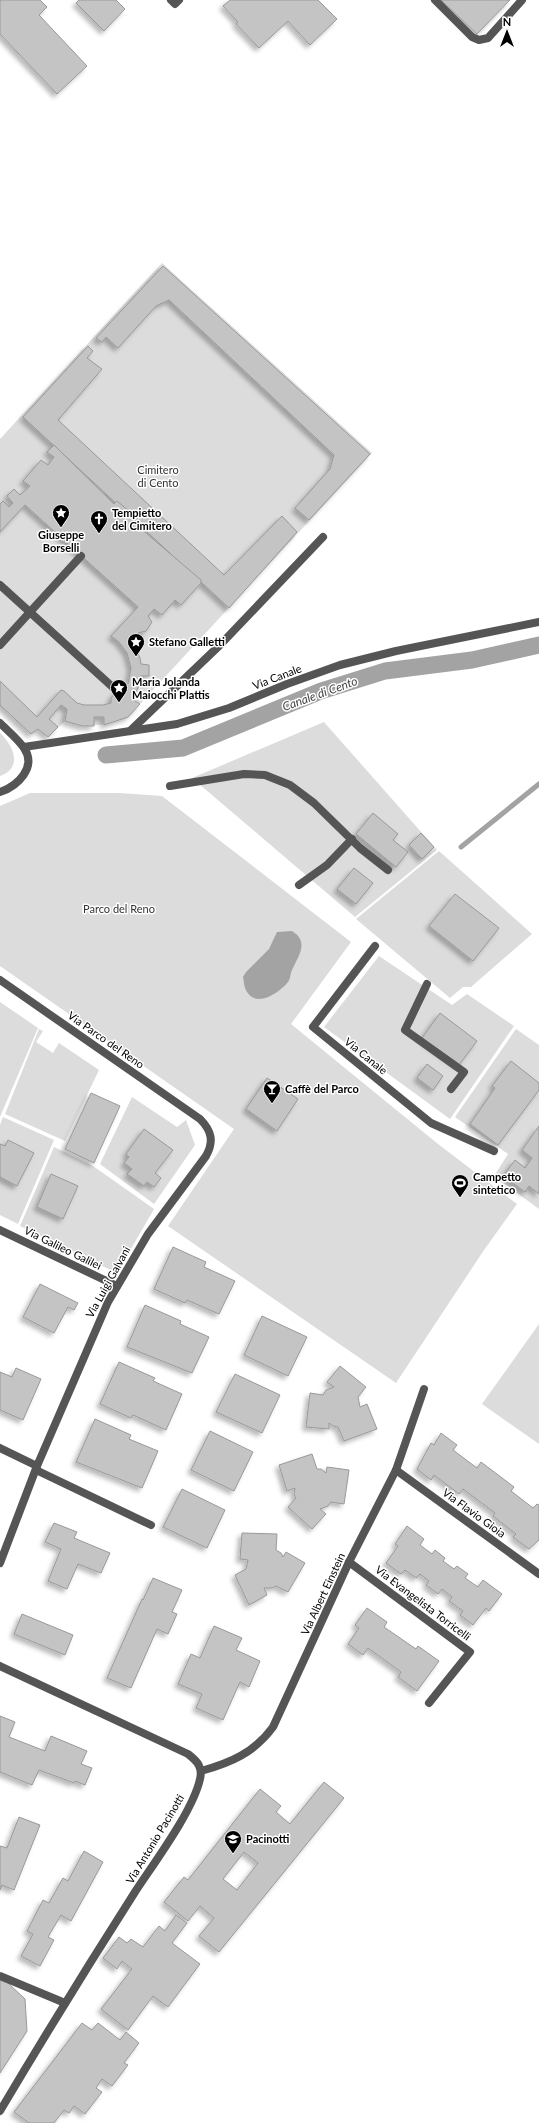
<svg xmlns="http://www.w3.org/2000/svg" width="539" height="2123" font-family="Lato,sans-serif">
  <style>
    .green { fill: #dcdcdc }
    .water { fill: #a3a3a3 }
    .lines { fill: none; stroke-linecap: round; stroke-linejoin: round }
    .stream { stroke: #a3a3a3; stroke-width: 5 }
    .canal { stroke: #a3a3a3; stroke-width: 17 }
    .building { fill: #c4c4c4; stroke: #999; fill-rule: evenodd; filter: url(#shadow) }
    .lane { stroke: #555; stroke-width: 8 }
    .street { stroke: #555; stroke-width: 8 }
    .labels { text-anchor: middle; stroke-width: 3; stroke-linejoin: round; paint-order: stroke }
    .park-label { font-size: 11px; fill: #333; stroke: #fff }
    .poi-label { font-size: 11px; font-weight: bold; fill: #000; stroke: #fff; text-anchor: start }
    .street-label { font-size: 11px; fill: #000; stroke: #fff }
    .water-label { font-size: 12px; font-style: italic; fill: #444; stroke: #fff }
  </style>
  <defs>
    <filter id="shadow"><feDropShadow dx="-3.5" dy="3.5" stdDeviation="2" flood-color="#0004"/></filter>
  </defs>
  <rect width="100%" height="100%" fill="#fff"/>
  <g class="green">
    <path d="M162 263 372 453 128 717C104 726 91 728 65 721L48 737 38 729 31 734 0 705V439Z"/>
    <polygon points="324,722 437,850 355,917 192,778"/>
    <path d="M0 733C14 746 23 768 0 776Z"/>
    <polygon points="30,793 120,793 162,796 351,942 291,1024 438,1144 517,1204 484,1250 396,1383 168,1226 234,1129 0,966 0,806"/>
    <polygon points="439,851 532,934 471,987 463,987 450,998 356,919"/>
    <polygon points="379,956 452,1005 467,994 514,1026 450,1119 324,1027"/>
    <polygon points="0,1002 38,1028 0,1117"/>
    <polygon points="39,1029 43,1031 36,1042 53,1053 59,1043 99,1070 65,1141 5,1114"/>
    <polygon points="516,1029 539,1045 539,1209 494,1176 508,1154 455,1117"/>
    <polygon points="132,1097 177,1127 186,1120 195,1145 154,1204 100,1164"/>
    <polygon points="3,1117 54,1140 18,1224 0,1215 0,1125"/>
    <polygon points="54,1147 93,1166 154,1209 117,1273 20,1226"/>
    <polygon points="539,1324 539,1444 482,1404"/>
  </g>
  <path class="water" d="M292 931C310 942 298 956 292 970 290 974 291 978 288 982 279 993 257 1008 247 992 244 988 244 981 243 977L246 972 269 949 277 932Z"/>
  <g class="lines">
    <polyline class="stream" points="461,847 539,784"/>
    <polyline class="canal" points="106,755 183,748 321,691 385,671 472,660 539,645"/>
  </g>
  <g class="building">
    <polygon points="0,0 40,0 47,7 39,15 87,66 57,94 0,34"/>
    <polygon points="79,0 116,0 125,9 104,31 76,3"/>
    <polygon points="230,0 318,0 337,19 310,45 288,21 259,48 236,24 238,22 223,6"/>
    <polygon points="441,0 510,0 477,34"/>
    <polygon points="163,266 370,454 309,520 295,508 330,469 334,455 169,300 156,306 118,348 106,337 102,342 96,338"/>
    <polygon points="88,346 93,351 87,358 102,369 58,420 224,575 282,516 297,532 229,608 23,417"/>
    <polygon points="54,445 114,504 117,501 136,517 132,521 201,580 201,583 181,605 175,600 162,615 154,609 148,616 152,622 146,631 138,633 133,642 140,658 141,664 149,665 149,676 140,676 138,688 132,699 140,704 128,717 104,725 104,717 94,717 94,726 82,726 65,721 67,709 61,705 49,719 58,727 48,737 38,729 31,734 0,705 0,681 37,717 61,690 64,691 77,703 84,705 103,705 111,703 111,698 123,684 128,684 131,668 127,653 119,642 111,636 138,607 25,505 0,532 0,504 3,501 9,507 13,503 7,496 14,489 20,495 30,486 23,481 41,460 48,465 54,457 47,452"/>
    <polygon points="373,813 398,834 393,840 408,852 396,867 356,834"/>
    <polygon points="421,833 434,847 422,859 409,845"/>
    <polygon points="354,868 373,883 356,904 337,889"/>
    <polygon points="455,894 499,928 473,961 429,926"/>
    <polygon points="440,1013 477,1041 459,1065 422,1038"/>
    <polygon points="511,1061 539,1083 539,1090 498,1145 470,1124 495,1088 492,1086"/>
    <polygon points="427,1064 443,1076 433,1090 417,1078"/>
    <polygon points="267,1078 298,1099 277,1131 246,1109"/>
    <polygon points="91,1093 120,1106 94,1163 65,1149"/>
    <polygon points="539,1126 539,1194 529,1186 525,1192 503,1176 515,1160 525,1168 532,1158 522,1150"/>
    <polygon points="144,1129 173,1150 155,1173 161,1178 154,1187 147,1182 144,1186 127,1174 132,1169 124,1163 129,1157 126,1154"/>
    <polygon points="8,1140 34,1153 17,1186 0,1177 0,1144 5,1146"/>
    <polygon points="51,1174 78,1186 63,1219 37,1207"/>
    <polygon points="173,1247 206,1262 204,1267 235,1281 219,1314 187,1300 185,1303 154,1289"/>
    <polygon points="40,1284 78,1303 74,1310 68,1307 54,1333 23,1317"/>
    <polygon points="145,1305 181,1321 180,1324 209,1337 192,1373 127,1347"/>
    <polygon points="262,1316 307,1337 288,1376 244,1355"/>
    <polygon points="119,1362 155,1378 153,1381 182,1394 166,1430 133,1415 131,1418 100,1404"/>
    <polygon points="340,1366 366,1387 358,1397 360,1407 367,1404 377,1429 344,1441 338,1427 333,1426 329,1423 329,1429 306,1427 310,1393 323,1395 326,1390 334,1387 327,1382"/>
    <polygon points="16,1368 41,1379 23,1420 0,1410 0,1372 12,1377"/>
    <polygon points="235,1374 280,1395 262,1433 216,1412"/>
    <polygon points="95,1419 131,1435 129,1439 158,1451 142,1488 76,1462"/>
    <polygon points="210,1431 253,1452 234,1491 191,1470"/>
    <polygon points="441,1433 457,1445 453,1450 477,1468 481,1462 514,1487 511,1491 533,1508 537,1504 539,1505 539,1540 529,1549 513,1537 516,1534 493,1516 495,1513 463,1489 459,1494 434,1475 431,1480 417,1469 431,1443 434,1445"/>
    <polygon points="312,1454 317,1469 321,1469 326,1473 327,1467 349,1470 344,1504 331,1502 328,1506 320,1509 326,1514 312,1529 288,1507 296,1498 294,1494 295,1488 287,1491 279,1465"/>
    <polygon points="182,1489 225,1510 207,1548 163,1527"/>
    <polygon points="54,1523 77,1532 74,1538 110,1553 101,1573 78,1564 67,1589 48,1581 61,1549 45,1542"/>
    <polygon points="407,1526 424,1539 420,1545 432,1554 435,1550 445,1558 443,1561 454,1569 457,1566 468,1574 465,1578 478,1587 483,1580 502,1594 489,1611 486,1608 473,1625 460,1615 463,1611 449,1601 452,1597 442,1589 438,1594 426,1585 429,1581 420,1574 416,1578 405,1570 401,1574 386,1563 398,1546 395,1544"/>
    <polygon points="242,1533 277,1534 276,1550 281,1553 283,1557 286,1552 305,1563 288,1592 276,1586 272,1588 264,1588 267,1595 249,1605 235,1575 246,1569 248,1560 240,1559"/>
    <polygon points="153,1578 182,1590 172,1612 177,1614 168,1634 157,1629 131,1688 107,1678 142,1599 143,1600"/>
    <polygon points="367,1608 387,1622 384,1627 416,1649 418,1646 439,1661 417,1691 398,1677 401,1672 368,1648 363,1655 348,1644 359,1628 355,1625"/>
    <polygon points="22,1614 73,1635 65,1655 14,1634"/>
    <polygon points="214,1626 242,1638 236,1650 260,1661 249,1687 240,1682 223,1720 196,1708 202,1694 178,1684 191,1654 200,1658"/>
    <polygon points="0,1716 15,1722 9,1737 45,1751 51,1736 87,1751 81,1764 92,1768 85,1785 75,1781 74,1783 39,1770 32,1785 0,1772"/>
    <path d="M324 1782 344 1798 219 1952 199 1936 214 1918 200 1906 188 1921 164 1902 184 1877 188 1880 260 1789 281 1806 276 1812 290 1824ZM244 1852 258 1863 237 1890 223 1879Z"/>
    <polygon points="19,1817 40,1825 14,1890 2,1885 0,1890 0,1846 7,1848"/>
    <polygon points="84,1851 103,1862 71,1921 61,1915 48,1937 54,1940 40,1966 21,1956 33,1934 27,1931 43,1900 49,1903 63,1878 68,1881"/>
    <polygon points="176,1915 187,1923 172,1943 200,1964 168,2007 153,1996 128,2030 101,2009 132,1969 122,1961 117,1969 103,1958 119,1937 127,1943 131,1939 143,1947 159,1926 165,1931"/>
    <polygon points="0,1980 8,1983 25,1999 27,2031 0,2073"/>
    <polygon points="82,2023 92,2030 98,2023 120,2040 126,2032 139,2043 124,2063 128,2065 112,2086 102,2079 96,2088 102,2092 85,2114 74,2106 69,2113 64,2110 54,2123 29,2123 14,2112"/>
  </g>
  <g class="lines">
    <g class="lane">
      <polyline points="435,0 472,37 479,40 488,38 522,0"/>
      <polyline points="0,585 117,691"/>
      <polyline points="0,645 81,556"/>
      <polyline points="130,731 221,644 323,537"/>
      <polyline points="170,786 244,774 265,775 290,785 314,803 360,848 388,870"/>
      <polyline points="299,885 327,865 352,839"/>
      <polyline points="427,984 405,1030 464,1072 451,1089"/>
    </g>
    <g class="street">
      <polyline points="171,0 175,4 179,0"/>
      <path d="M0 723C8 731 18 739 24 748 37 767 18 786 0 792"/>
      <polyline points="24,747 177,724 229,708 287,684 340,665 396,651 539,622"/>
      <polyline points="375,946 313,1027 431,1123 494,1151"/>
      <path d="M0 980 200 1119C212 1131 214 1142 206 1156L148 1234 108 1302 37 1466 0 1563"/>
      <polyline points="0,1230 117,1286"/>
      <polyline points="0,1448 37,1466"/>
      <polyline points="36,1470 151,1525"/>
      <polyline points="396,1470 539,1574"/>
      <polyline points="349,1562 470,1652 429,1703"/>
      <path d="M0 1666 188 1754C197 1761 203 1767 200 1779 193 1811 154 1863 135 1892 89 1964 44 2037 0 2111"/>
      <path d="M201 1771C230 1763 254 1753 273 1727L349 1562 396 1470 424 1389"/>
      <polyline points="0,1976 65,2003"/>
    </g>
  </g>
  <defs>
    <symbol id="sight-pin" viewBox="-11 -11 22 30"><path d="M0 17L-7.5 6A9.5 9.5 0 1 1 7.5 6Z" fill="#000" stroke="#fff"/><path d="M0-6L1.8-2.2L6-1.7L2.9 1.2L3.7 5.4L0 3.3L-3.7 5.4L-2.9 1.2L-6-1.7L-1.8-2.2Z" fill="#fff"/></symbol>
    <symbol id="church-pin" viewBox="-11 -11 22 30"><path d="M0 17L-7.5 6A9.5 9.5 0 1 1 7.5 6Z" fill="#000" stroke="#fff"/><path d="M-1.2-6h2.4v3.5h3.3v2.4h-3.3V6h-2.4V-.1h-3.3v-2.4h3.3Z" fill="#fff"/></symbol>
    <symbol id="bar-pin" viewBox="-11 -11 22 30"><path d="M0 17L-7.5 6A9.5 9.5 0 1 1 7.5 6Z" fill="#000" stroke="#fff"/><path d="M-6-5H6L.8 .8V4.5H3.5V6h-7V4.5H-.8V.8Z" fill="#fff"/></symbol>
    <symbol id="stadium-pin" viewBox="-11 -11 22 30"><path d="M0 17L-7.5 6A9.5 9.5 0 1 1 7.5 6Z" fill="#000" stroke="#fff"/><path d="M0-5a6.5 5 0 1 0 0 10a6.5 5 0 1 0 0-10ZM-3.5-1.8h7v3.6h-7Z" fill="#fff"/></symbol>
    <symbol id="school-pin" viewBox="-11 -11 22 30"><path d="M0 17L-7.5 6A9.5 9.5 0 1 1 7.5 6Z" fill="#000" stroke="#fff"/><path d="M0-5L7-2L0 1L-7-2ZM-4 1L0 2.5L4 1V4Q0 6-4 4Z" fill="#fff"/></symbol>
  </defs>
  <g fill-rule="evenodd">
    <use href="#sight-pin" x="51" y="503" width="20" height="27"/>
    <use href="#church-pin" x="89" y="509" width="20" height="27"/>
    <use href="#sight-pin" x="126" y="632" width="20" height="27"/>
    <use href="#sight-pin" x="109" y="678" width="20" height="27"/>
    <use href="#bar-pin" x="262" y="1079" width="20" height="27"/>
    <use href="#stadium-pin" x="450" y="1173" width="20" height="27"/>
    <use href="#school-pin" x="223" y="1829" width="20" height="27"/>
  </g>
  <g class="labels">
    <g class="park-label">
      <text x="158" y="474">Cimitero<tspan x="158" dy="13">di Cento</tspan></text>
      <text x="119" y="913">Parco del Reno</text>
    </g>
    <g class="poi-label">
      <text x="112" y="517">Tempietto<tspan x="112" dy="13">del Cimitero</tspan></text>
      <text x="61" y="539" text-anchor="middle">Giuseppe<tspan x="61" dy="13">Borselli</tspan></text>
      <text x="149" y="646">Stefano Galletti</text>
      <text x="132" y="686">Maria Jolanda<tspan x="132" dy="13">Maiocchi Plattis</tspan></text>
      <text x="285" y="1093">Caffè del Parco</text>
      <text x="473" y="1181">Campetto<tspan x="473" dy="13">sintetico</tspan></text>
      <text x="246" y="1843">Pacinotti</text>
    </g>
    <g class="street-label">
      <text transform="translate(277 677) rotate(-21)" y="4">Via Canale</text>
      <text transform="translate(106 1040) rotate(35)" y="4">Via Parco del Reno</text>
      <text transform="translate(366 1056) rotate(39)" y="4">Via Canale</text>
      <text transform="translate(63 1248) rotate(26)" y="4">Via Galileo Galilei</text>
      <text transform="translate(108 1282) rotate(-61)" y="4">Via Luigi Galvani</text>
      <text transform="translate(474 1513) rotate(36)" y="4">Via Flavio Gioia</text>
      <text transform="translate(323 1594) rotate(-65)" y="4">Via Albert Einstein</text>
      <text transform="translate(423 1603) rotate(37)" y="4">Via Evangelista Torricelli</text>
      <text transform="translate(155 1839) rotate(-59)" y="4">Via Antonio Pacinotti</text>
    </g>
    <g class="water-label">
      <text transform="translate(320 694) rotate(-20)" y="4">Canale di Cento</text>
    </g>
  </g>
  <g transform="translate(507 32)" stroke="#ffffff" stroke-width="3" paint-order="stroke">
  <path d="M0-3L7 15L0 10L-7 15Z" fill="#000000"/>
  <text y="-6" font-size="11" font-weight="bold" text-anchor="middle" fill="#000000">N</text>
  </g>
</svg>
